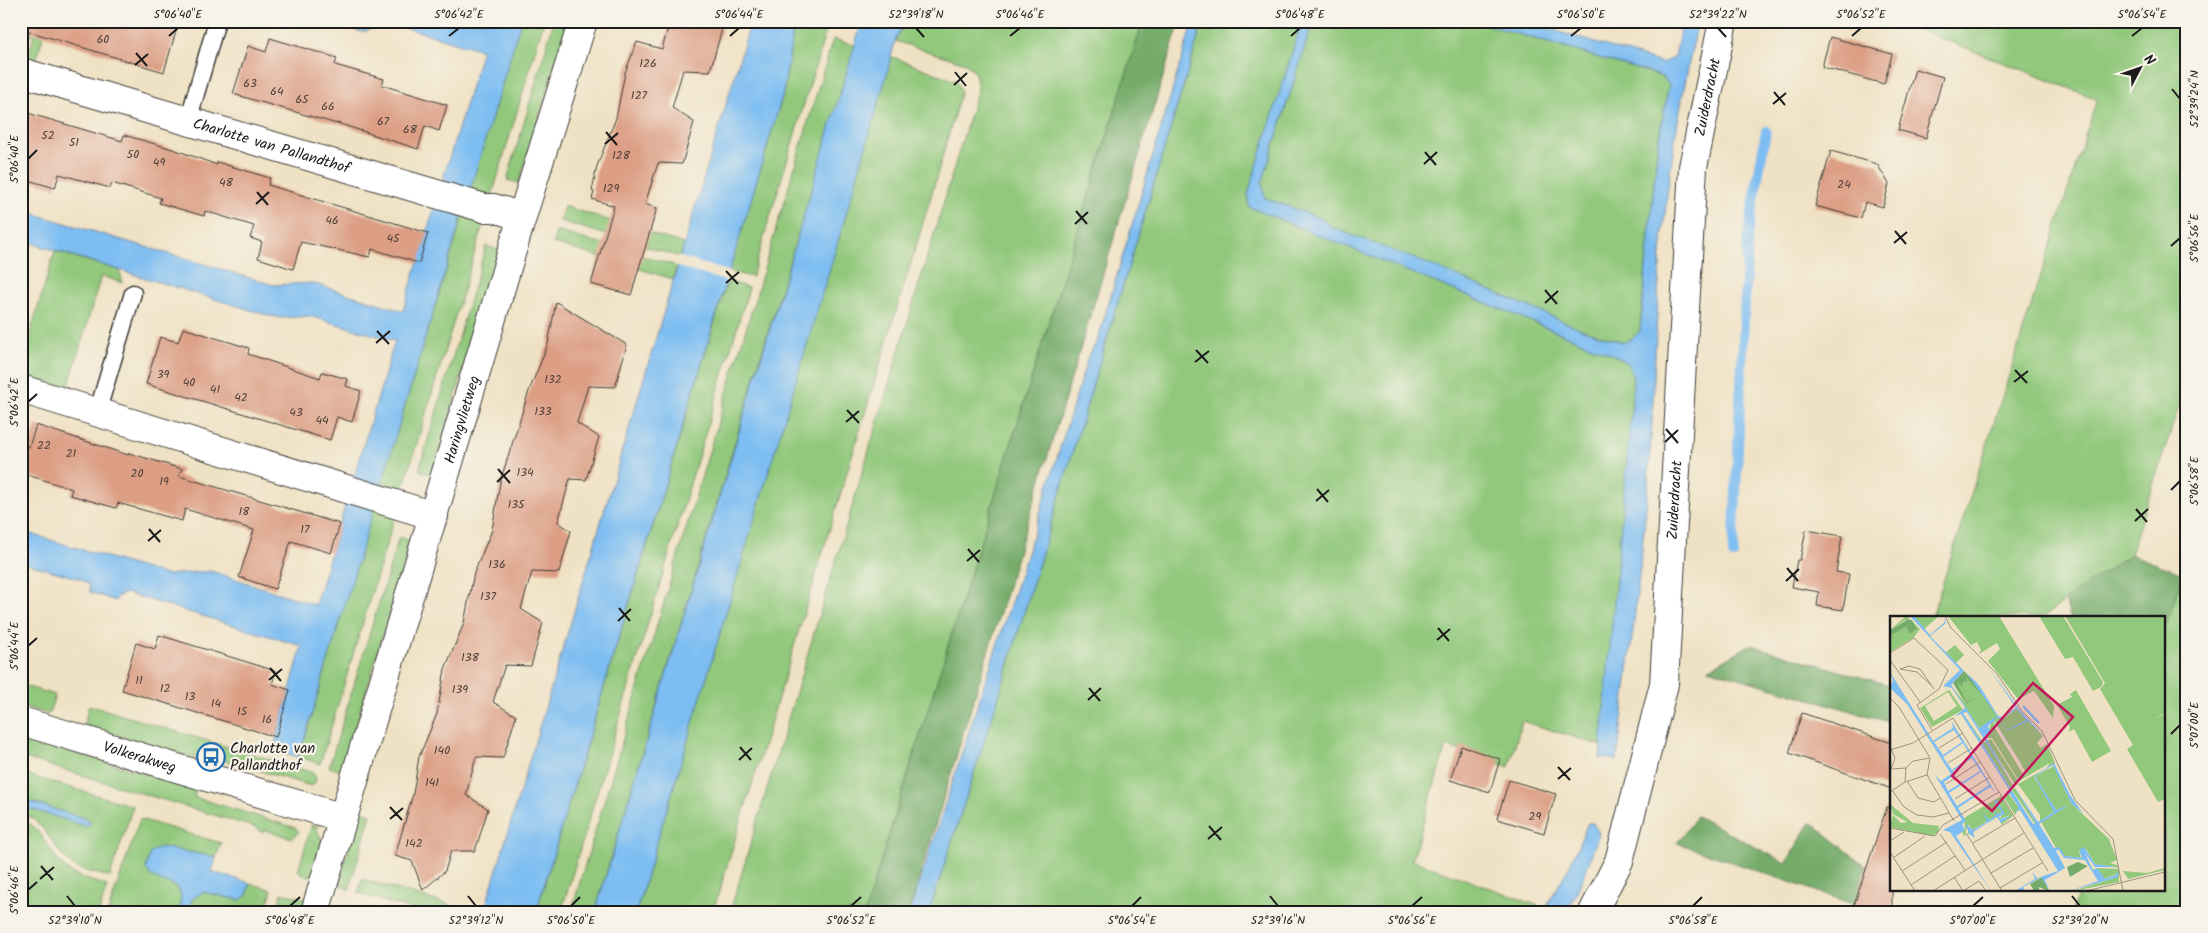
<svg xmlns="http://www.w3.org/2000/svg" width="2208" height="933" font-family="Kalam,sans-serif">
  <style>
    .green { fill: #91c87b; stroke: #56724c }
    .forest { fill: #74ac6b; stroke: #486444 }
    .water { fill: #7dbdf2; stroke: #4c6c87 }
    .pier { fill: #efe1c3 }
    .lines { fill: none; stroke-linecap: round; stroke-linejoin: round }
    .stream { stroke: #7dbdf2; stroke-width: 10 }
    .building { fill: #dc9f85 }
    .service-casing { stroke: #3c3a35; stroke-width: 19 }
    .minor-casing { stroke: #3c3a35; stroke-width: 30 }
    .tertiary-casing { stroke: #3c3a35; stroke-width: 30 }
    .service { stroke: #fff; stroke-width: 16 }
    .minor { stroke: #fff; stroke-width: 28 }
    .tertiary { stroke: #fff; stroke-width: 28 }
    .ticks { fill: none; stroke: #1c1c1c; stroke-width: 2 }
    .labels { text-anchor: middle; stroke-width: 4.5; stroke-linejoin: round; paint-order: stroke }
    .number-label { font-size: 12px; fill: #4c3d36 }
    .street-label { font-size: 15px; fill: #1c1c1c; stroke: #f7f3e8 }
    .poi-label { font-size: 15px; fill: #1c1c1c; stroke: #f7f3e8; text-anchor: start }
    .inset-river { fill: none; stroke: #7dbdf2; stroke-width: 2.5 }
    .inset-road { fill: none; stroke: #9b9280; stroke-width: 1 }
    .view { fill: #c2185b; fill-opacity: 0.15; stroke: #c2185b; stroke-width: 2.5 }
    .inset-edge { fill: none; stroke: #1c1c1c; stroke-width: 2.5 }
    .neatline { fill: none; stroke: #1c1c1c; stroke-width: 2 }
    .ticks-label { font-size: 12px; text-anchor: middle; fill: #1c1c1c }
  </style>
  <rect width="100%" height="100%" fill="#f7f3e8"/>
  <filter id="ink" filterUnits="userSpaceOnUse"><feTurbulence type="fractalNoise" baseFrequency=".02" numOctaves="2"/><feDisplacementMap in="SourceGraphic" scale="10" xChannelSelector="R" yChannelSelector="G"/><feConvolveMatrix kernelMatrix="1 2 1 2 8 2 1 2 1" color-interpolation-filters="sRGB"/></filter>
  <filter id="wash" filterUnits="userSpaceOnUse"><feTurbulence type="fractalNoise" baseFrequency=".0096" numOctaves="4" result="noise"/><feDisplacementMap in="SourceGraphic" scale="20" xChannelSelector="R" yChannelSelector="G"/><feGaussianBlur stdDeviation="1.12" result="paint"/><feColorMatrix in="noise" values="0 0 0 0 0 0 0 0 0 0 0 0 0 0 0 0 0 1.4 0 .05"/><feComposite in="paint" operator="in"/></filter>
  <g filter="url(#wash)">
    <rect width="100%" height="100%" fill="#efe1c3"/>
    <g class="green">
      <polygon points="21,21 47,23 36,61 27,58 34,36 21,32"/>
      <polygon points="520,21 544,21 491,199 469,192"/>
      <polygon points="554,21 568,21 519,183 507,180"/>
      <polygon points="795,21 817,21 825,34 752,277 729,272 783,94"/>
      <polygon points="905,21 1143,21 865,912 730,912 978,88 975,73 966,63 895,41"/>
      <polygon points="1203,21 1302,21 1248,194 1250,207 1614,355 1628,363 1642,363 1612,749 1522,721 1509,767 1446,746 1412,860 1545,908 1543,912 929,912 997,702"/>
      <polygon points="1313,21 1474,21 1661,76 1669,85 1658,142 1640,331 1632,339 1623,342 1586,331 1333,228 1320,218 1265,198 1262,183"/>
      <polygon points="1897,21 2187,21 2187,382 2130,554 2043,617 1932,617 2097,99"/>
      <polygon points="833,39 857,46 771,322 595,912 571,912"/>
      <polygon points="890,56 956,81 961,91 930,200 713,912 636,912 886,78"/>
      <polygon points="564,206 684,244 680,257 560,221"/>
      <polygon points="463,215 484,222 403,489 381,483"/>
      <polygon points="556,231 677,266 673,279 553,243"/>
      <polygon points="486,246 499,250 432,475 419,470"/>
      <polygon points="55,251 119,270 123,283 101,276 68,388 21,374 21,363"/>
      <polygon points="727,281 749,288 561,912 536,912"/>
      <polygon points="374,507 396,513 320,764 299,757"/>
      <polygon points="399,537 411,541 342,771 329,767"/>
      <polygon points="2183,574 2187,575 2187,912 2072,912 2079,889 2164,889 2164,632"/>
      <polygon points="21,685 55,695 49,714 21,706"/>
      <polygon points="89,705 314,773 316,779 314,784 311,786 207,755 205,761 84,725"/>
      <polygon points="21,737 196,789 194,797 296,828 299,832 292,838 265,830 263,833 257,828 21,757"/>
      <path d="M21 773 133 806 110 877C97 873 81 872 70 863 52 848 45 820 21 813V806L87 826 90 823V820L21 799Z"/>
      <polygon points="361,811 371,814 349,890 342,886 340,877"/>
      <path d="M21 819C44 829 49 854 66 869 76 878 94 881 107 886L99 912H58L56 909 21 912Z"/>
      <path d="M140 819 221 843 216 857 160 847 152 877C173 885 187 885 178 912H108Z"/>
      <polygon points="312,824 318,826 317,830 325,845 313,875 305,876 298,870"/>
      <polygon points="362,879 473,912 419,912 358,893"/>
      <path d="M250 883 272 890 265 912H188C191 902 192 895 203 892L240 900 247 895Z"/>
      <polygon points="282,893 307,899 303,912 276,912"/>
    </g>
    <g class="forest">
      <polygon points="1143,21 1180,21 909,912 865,912"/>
      <polygon points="2130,554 2183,574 2164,632 2164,617 2070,617 2065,600"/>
      <polygon points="1750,645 1892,686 1892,720 1889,722 1708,669"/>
      <polygon points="1697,816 1786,863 1811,822 1868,868 1856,905 1677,843"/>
    </g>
    <g class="water">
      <polygon points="326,21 521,21 299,757 273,750 302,646 126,593 118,596 115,601 90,592 89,585 81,579 21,562 21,531 166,575 211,571 315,605 395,341 310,316 281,318 270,316 21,240 21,210 274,285 312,283 403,311 482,50 393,24 384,24 362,32"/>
      <polygon points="751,21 795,21 783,94 536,912 484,912"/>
      <polygon points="862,21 905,21 895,41 886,78 834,255 636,912 595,912"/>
      <polygon points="1193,21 1203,21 997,702 929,912 910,912 1035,529 1089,354 1097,342"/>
      <path d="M1302 21H1313L1262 183 1265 198 1320 218 1333 228 1423 262 1586 331 1623 342 1632 339 1640 331 1658 142 1669 85 1661 76 1474 21H1523L1662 63 1675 57 1682 21H1698C1683 88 1671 154 1664 222 1654 314 1655 406 1647 497 1639 585 1628 672 1617 760L1600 758 1632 402 1633 378 1628 363 1614 355 1249 207 1248 194Z"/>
      <polygon points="21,799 90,820 90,823 88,827 21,806"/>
      <path d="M1588 823H1593L1599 833C1590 861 1581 887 1566 912H1543L1568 869Z"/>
      <path d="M160 847 216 857 212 872 250 883 247 895 240 900 203 892 192 899 188 912H178C191 872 156 892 146 868L150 853Z"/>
    </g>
    <polygon class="pier" points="677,256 731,272 729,282 674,266"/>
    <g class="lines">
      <polyline class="stream" points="1733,555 1748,236 1766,131"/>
    </g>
    <g id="blocks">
      <g class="building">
        <polygon points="21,21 179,21 164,72 21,29"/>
        <polygon points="670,21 710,21 722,29 710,71 683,70 672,108 694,122 682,164 658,163 645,204 657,208 631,295 591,284 614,206 592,199 594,192 592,191 597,166 616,118 625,73 637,42 662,49"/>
        <polygon points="1830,37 1892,54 1884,84 1822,67"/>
        <polygon points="270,38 337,58 335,65 384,79 382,85 447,105 439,131 425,126 418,149 337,123 337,124 233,94 248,46 266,52"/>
        <polygon points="1915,69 1943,77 1926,138 1898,130"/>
        <polygon points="21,111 122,141 124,135 176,150 217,165 217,162 270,178 268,185 428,233 419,263 372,249 370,257 301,242 293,269 258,258 262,242 250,238 254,226 205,211 204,216 159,203 161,198 112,183 110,188 59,174 55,188 21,178"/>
        <polygon points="1831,151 1877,164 1889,184 1883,207 1865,202 1861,218 1815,206"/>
        <polygon points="556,302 627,345 615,387 588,386 577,423 599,437 586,480 570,479 558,522 571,531 559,573 532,572 521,609 543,623 531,666 505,665 493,702 516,716 503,758 476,757 466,795 488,809 475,851 451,851 445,871 423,890 412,861 395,856 413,794 419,757 437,714 445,669 464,623 474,573 492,530 500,482 529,391 548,344"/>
        <polygon points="183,328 249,348 248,354 320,378 322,372 348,379 346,386 361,391 352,422 337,417 330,440 146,384 160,337 178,342"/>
        <polygon points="36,425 128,455 129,453 182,469 179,476 340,524 331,553 291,541 275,589 239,577 254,530 185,509 182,521 118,503 116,508 70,495 72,489 21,473 21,445 29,447"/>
        <polygon points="1806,530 1842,536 1836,572 1849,574 1843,610 1817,606 1819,592 1792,587 1797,560 1800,560"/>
        <polygon points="159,635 276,671 272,684 290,690 276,737 122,690 136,643 155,649"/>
        <polygon points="1802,713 1892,743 1892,789 1789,753"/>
        <polygon points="1461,746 1500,759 1490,792 1450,780"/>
        <polygon points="1509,780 1556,794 1544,833 1497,819"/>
        <polygon points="1887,807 1892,808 1892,912 1874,912 1854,905"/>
      </g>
    </g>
  </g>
  <g filter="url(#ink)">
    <use href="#blocks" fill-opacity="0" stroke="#3c3a35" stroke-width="1"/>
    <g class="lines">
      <defs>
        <g id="service">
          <polyline points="188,121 217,21"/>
          <polyline points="97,413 133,293"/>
        </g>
        <g id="minor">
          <path id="s1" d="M21 72 484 208H494L522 217"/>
          <polyline points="21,389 434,516"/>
          <polyline points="315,912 343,818"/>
        </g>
        <g id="tertiary">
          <path id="s2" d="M21 721 343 818 522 217 583 21"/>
          <path id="s3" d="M1593 912 1619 861 1664 684 1693 167 1723 21"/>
        </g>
      </defs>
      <use href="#service" class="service-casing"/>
      <use href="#minor" class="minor-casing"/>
      <use href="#tertiary" class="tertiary-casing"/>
      <use href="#service" class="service"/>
      <use href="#minor" class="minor"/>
      <use href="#tertiary" class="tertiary"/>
    </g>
  </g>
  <path class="ticks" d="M916 28 924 37M1718 28 1726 37M169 36 178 28M449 36 459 28M730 36 739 28M1010 36 1020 28M1291 36 1300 28M1571 36 1581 28M1852 36 1861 28M2132 36 2142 28M136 53 147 66M135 65 148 54M955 72 966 86M954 85 967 73M2172 89 2180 99M1774 92 1785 105M1773 104 1786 93M606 132 617 145M605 144 618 133M1425 152 1436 165M28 159 37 150M1424 164 1437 152M257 192 268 205M256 204 269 192M1076 211 1087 224M1075 224 1088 212M1895 231 1906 244M1894 243 1907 232M2171 246 2180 238M726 271 738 284M726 283 739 272M1545 290 1557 304M1545 303 1558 291M377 331 389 344M376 343 390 331M1196 350 1208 363M1195 362 1209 351M2015 370 2027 383M2014 382 2028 371M28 402 37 394M847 410 859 423M846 422 859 411M1666 429 1678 443M1665 442 1678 430M498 469 510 483M497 482 510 470M1317 489 1328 502M2171 490 2180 481M1316 501 1329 490M2136 509 2147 522M2135 521 2148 509M149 529 160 542M148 541 161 530M968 549 979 562M967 561 980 550M1787 568 1798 581M1786 581 1799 569M619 608 630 621M618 621 631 609M1438 628 1449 641M1437 640 1450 629M28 646 37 638M270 668 281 681M269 680 282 669M1089 688 1100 701M1088 700 1101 688M2171 734 2180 725M740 747 751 760M739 760 752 748M1558 767 1570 780M1558 779 1571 768M390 807 402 820M390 819 403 808M1209 826 1221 840M1208 839 1222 827M41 866 53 880M40 879 54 867M28 890 37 882M67 896 75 906M468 896 476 906M1270 896 1278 906M2072 896 2080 906M290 906 300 897M571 906 580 897M851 906 861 897M1132 906 1141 897M1412 906 1422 897M1693 906 1702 897M1973 906 1983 897"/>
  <defs>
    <symbol id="bus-ring" viewBox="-11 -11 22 22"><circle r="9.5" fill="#f7f3e8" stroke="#1f6fb2" stroke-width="1.5"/><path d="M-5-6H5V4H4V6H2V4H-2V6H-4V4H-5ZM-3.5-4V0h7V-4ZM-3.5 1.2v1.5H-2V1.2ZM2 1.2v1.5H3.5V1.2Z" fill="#1f6fb2"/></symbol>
  </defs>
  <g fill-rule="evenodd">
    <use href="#bus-ring" x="195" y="741" width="32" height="32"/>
  </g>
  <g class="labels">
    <g class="number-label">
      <text x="103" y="43">60</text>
      <text x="648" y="67">126</text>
      <text x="250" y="87">63</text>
      <text x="277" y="95">64</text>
      <text x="639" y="99">127</text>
      <text x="302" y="103">65</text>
      <text x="328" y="110">66</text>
      <text x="383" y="125">67</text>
      <text x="410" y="133">68</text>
      <text x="48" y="139">52</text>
      <text x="74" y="146">51</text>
      <text x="133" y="158">50</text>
      <text x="621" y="159">128</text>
      <text x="159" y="166">49</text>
      <text x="226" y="186">48</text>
      <text x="1844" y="188">24</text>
      <text x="611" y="192">129</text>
      <text x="332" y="224">46</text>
      <text x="393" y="242">45</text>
      <text x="163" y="378">39</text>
      <text x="553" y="383">132</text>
      <text x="189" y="386">40</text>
      <text x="215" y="393">41</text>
      <text x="241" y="401">42</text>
      <text x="543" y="415">133</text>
      <text x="296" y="416">43</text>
      <text x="322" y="424">44</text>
      <text x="44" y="449">22</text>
      <text x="71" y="457">21</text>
      <text x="525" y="476">134</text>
      <text x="137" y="477">20</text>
      <text x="164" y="485">19</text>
      <text x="516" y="508">135</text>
      <text x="244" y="515">18</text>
      <text x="305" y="533">17</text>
      <text x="497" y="568">136</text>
      <text x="488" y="600">137</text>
      <text x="470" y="661">138</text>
      <text x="139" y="684">11</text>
      <text x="165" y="692">12</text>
      <text x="460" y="693">139</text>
      <text x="190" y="700">13</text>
      <text x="216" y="707">14</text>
      <text x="242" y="715">15</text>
      <text x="267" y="723">16</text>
      <text x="442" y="754">140</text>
      <text x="432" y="786">141</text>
      <text x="1535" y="820">29</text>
      <text x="414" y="847">142</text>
    </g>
    <g class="street-label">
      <text dy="5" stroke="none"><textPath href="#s3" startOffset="829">Zuiderdracht</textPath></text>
      <text dy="5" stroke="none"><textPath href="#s1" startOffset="261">Charlotte van Pallandthof</textPath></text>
      <text dy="5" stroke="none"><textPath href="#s2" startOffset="752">Haringvlietweg</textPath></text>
      <text dy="5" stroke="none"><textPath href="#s3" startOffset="424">Zuiderdracht</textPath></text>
      <text dy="5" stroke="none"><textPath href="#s2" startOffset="124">Volkerakweg</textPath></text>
    </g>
    <g class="poi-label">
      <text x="230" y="753">Charlotte van<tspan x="230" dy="17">Pallandthof</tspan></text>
    </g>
  </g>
  <g transform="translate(1890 616)">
    <rect width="275" height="275" fill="#efe1c3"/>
    <path d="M16 0 30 13 24 21 0 36V20L16 11 20 18 27 13 15 4 0 14ZM24 0H49L34 13ZM58 0H109L164 90 163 102 144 75 128 83 98 45 110 33 107 27 89 38 91 34 87 26 81 29ZM149 0H173L213 66 211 71 203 75 183 41 175 43ZM175 0H275V97L264 103 275 98V183L268 186 237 133 243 129 210 73 215 67ZM65 29 74 39 66 47 56 36ZM76 61 92 75 110 104 127 93 153 120 147 127 151 132 157 128 165 147 157 151 160 147 129 165 102 122H96L102 105 89 112 61 69 76 88 89 79 76 86 65 69ZM104 104 129 144 137 159 133 158 105 112ZM59 74 73 94 42 111 30 92ZM58 76 67 90 44 105 35 90ZM186 74 221 135 202 146 184 113 179 116 180 111 167 89 182 81 180 78ZM73 97 93 126H96L124 171 121 173ZM101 123 128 165 126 170 97 125ZM164 150 181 187 219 223 227 244 220 247 227 249 229 252 205 248 196 233 189 235 191 242 175 240 166 232 151 206 179 189 166 194 145 160ZM153 154 144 161 165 195 150 205V199L128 168ZM125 172 146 207 145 208 122 174ZM120 175 118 177 129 192 125 199 113 180ZM111 180 123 200 111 209V205L120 199 110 203 113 195 83 214 78 208 80 216 78 219V214L76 212 75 221 72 216 75 213 74 202ZM0 188 23 207 49 210 48 217 41 220 0 211 3 199 11 207 17 206 3 198ZM207 252 229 253V266L183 275 227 261V258L214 263ZM275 252V254L238 263 233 255 257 257Z" fill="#91c87b" fill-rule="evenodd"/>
    <path d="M17 4H22L27 13 20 18 16 11 0 20V14ZM74 55 92 75 90 77 76 61 77 66 73 65 72 70 67 67 76 86 89 79 76 88 63 67ZM188 246 198 250 180 261 177 251ZM152 261 159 275 149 271V275H144L140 268Z" fill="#74ac6b"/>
    <path d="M20 0H24L40 19 55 6 54 0 56 7 40 20 74 55 61 69 89 112 107 100 76 56 89 69 108 100 112 101 126 92 99 52 128 92 154 120 138 105 117 115 108 101 104 104 137 159 104 105 98 110 100 117 96 122 124 171 77 96 73 97 143 208 146 207 125 172 148 206 164 196 144 160 164 147 180 179 193 197 181 187 163 149 145 160 166 194 179 189 149 208 164 232 169 231 175 240 192 242 189 234 194 231 205 248 227 251H205L195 237 203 254 207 252 215 263 226 259 228 255V261L179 275 208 265 195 244 174 242 168 233 166 235 175 252 155 264 160 275 151 261 133 271 135 275H125L145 263 142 256 147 262 168 255 130 194 125 196 129 192 120 178 116 179 120 175 71 98 65 100 75 92 62 72 53 70 70 54ZM127 93 136 104 117 114 110 103ZM0 56 43 125 63 112 62 106 105 176 100 171 68 192 76 205 72 208 75 214 66 220 101 275 60 216 53 214 72 204 45 159 51 165 61 158 17 88 0 72 3 64ZM64 114 72 126 53 139 44 126ZM73 127 81 140 62 154 53 141ZM82 142 90 155 58 175 54 166 65 159 63 155ZM91 156 99 169 67 190 59 177ZM106 183 115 198 109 200 110 203 120 200 111 207 107 201 83 216 85 222 79 218 76 208 83 214 97 206 93 197 99 204 106 199 102 192 107 198 112 196 104 185Z" fill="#7dbdf2" fill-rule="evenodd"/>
    <path class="inset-river" d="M133 90 149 107"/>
    <path class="inset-road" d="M55 0 61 12 107 58 132 95 152 115 185 184 223 223 233 275M0 37 24 22 58 54 49 73 27 89 42 114M0 44 30 86M10 53 19 50 30 53 44 73M10 53 27 56 41 69M0 82 9 91 40 142 37 159 15 166M0 130 5 142 0 156M49 132 73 117M0 134 23 127 63 102 158 255M58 147 82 132M16 152 23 145 40 142M37 159 64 205M17 165 28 182 44 186 50 182M56 168 90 146M2 174 14 191 27 199 43 201 59 197M0 176 15 166 16 152 2 153M65 183 100 161M0 212 45 220 53 209 109 176M76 217 112 275M50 218 75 254M0 225 14 216M83 227 125 202M0 236 25 275M3 242 35 220M12 255 57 226M101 257 143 232M64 261 73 275M21 269 65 240M110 272 152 247M43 275 134 217M73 275 89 265 96 275M196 275 275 256"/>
    <path class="view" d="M143 67 183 101 102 195 62 160Z"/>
    <rect width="275" height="275" class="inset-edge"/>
  </g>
  <rect width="2208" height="933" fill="none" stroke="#f7f3e8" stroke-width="55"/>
  <g transform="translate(2140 68) rotate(49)" stroke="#f7f3e8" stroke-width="4" paint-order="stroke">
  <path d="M0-4L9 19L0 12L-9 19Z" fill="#1c1c1c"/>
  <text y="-8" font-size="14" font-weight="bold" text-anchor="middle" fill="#1c1c1c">N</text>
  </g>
  <rect x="28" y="28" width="2152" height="878" class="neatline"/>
  <g class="ticks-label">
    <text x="178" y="18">5°06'40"E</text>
    <text x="459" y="18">5°06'42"E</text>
    <text x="739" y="18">5°06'44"E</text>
    <text x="916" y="18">52°39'18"N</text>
    <text x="1020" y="18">5°06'46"E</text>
    <text x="1300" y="18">5°06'48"E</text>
    <text x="1581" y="18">5°06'50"E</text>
    <text x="1718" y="18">52°39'22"N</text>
    <text x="1861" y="18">5°06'52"E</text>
    <text x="2142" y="18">5°06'54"E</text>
    <text transform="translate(2194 99) rotate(-90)" y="4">52°39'24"N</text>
    <text transform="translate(14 159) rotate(-90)" y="4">5°06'40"E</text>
    <text transform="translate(2194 238) rotate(-90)" y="4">5°06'56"E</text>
    <text transform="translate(14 402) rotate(-90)" y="4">5°06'42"E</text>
    <text transform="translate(2194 481) rotate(-90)" y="4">5°06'58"E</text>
    <text transform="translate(14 646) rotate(-90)" y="4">5°06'44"E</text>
    <text transform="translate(2194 725) rotate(-90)" y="4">5°07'00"E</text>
    <text transform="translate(14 890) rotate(-90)" y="4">5°06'46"E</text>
    <text x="75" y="924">52°39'10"N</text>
    <text x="290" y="924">5°06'48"E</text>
    <text x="476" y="924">52°39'12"N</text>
    <text x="571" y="924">5°06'50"E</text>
    <text x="851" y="924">5°06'52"E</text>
    <text x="1132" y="924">5°06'54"E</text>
    <text x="1278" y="924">52°39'16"N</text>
    <text x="1412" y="924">5°06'56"E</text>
    <text x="1693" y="924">5°06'58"E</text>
    <text x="1973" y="924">5°07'00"E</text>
    <text x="2080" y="924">52°39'20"N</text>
  </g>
</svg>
